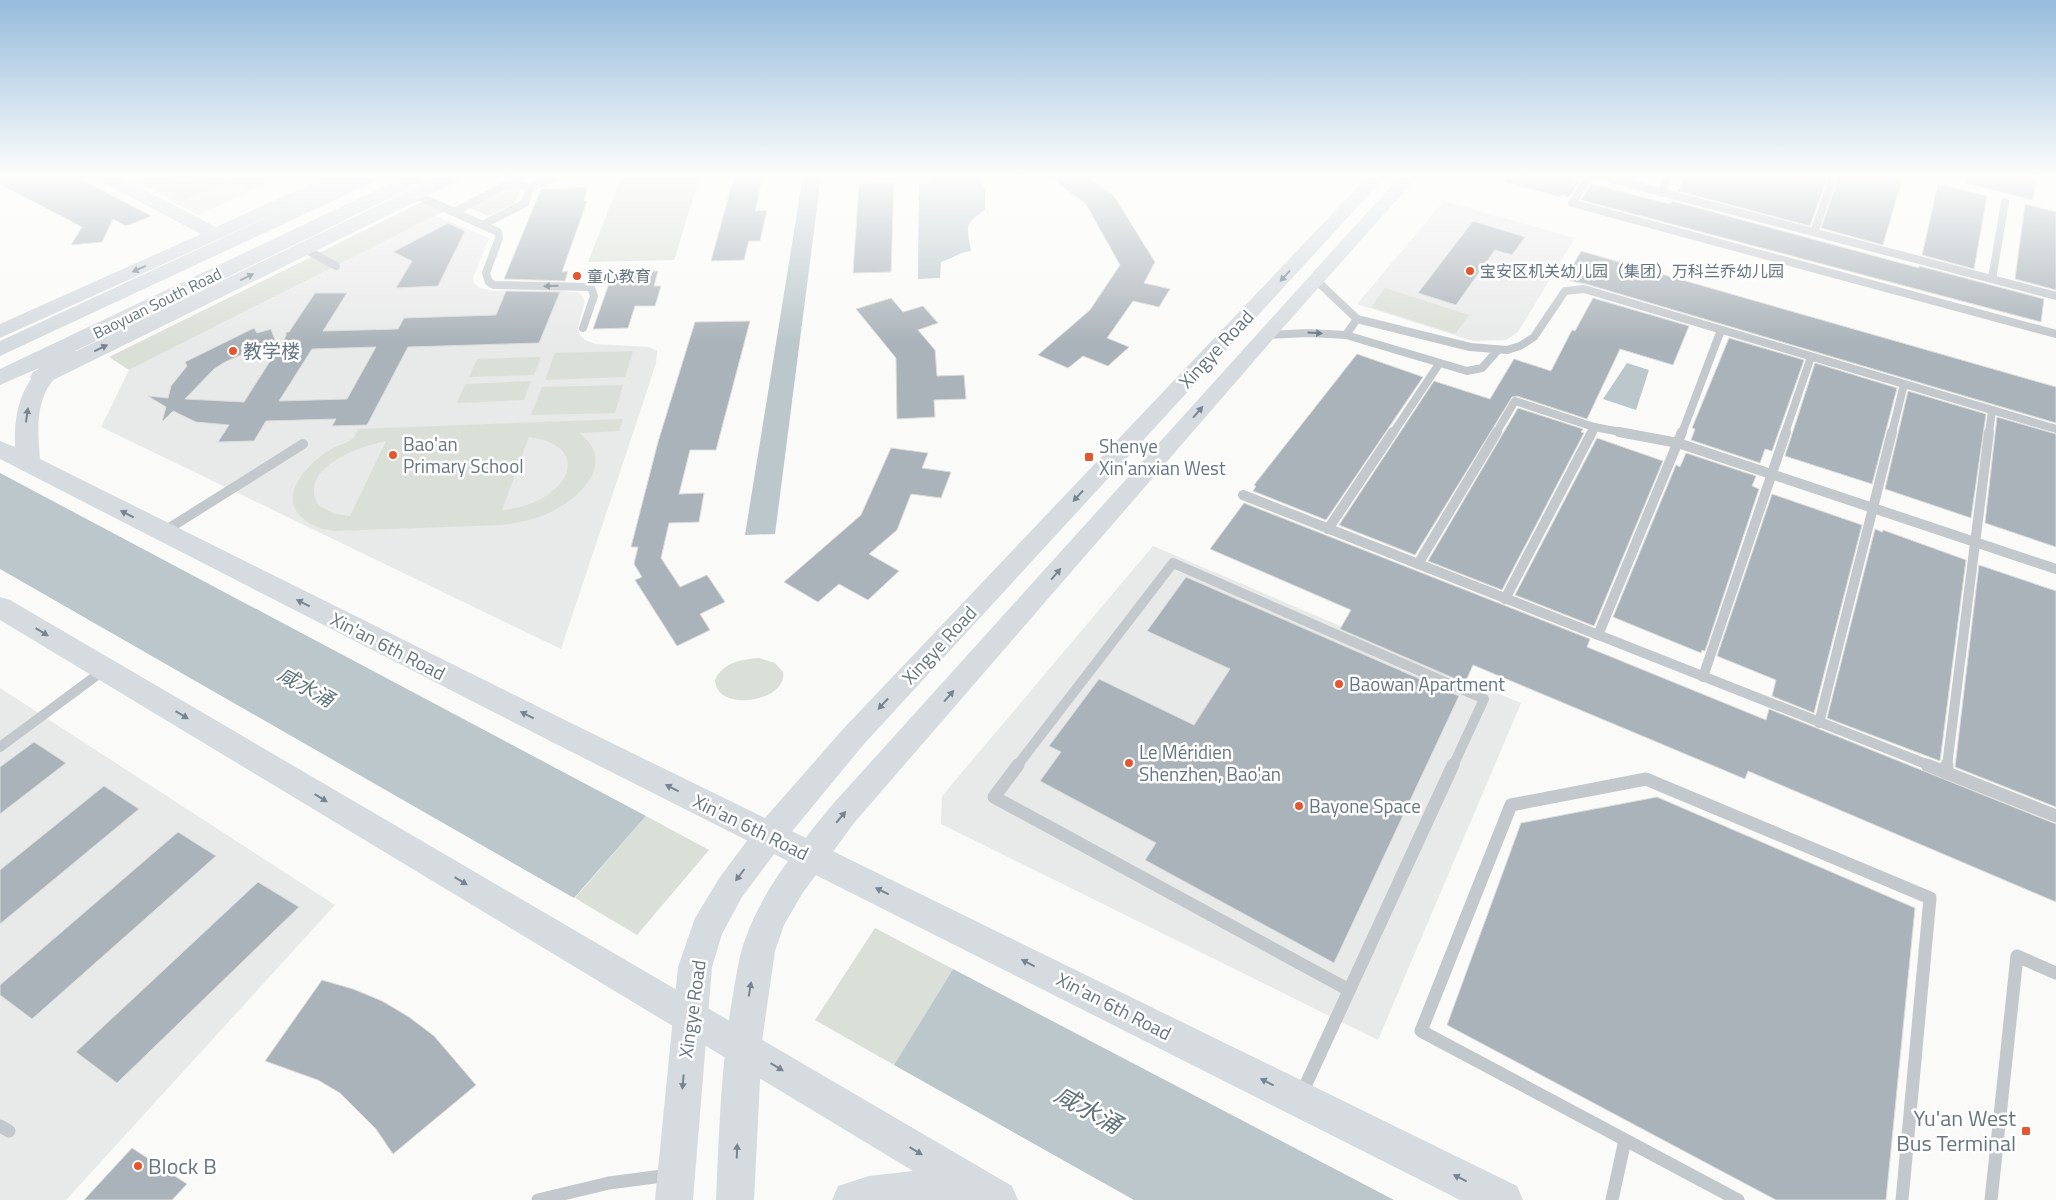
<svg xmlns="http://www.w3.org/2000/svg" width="2056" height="1200" font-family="'Titillium Web','Noto Sans SC',sans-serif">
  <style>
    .built { fill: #e8e9e9 }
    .green { fill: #dadfd7; fill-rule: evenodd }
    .water { fill: #bbc7cb }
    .building { fill: #aab3b9; stroke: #dcdcda; fill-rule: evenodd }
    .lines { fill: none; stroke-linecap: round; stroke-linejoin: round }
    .lane-far2 { stroke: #c3c8cc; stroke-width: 8 }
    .lane-far1 { stroke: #c3c8cc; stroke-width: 10 }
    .lane { stroke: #c3c8cc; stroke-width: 13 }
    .secondary { fill: #d6dbdf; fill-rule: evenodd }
    .primary { fill: #d6dbdf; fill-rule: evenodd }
    .oneway { fill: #768591 }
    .oneway2 { fill: #6a7a87 }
    .poi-dot { fill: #e4572e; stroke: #fff; stroke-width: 2 }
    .labels { text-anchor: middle; stroke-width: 5; stroke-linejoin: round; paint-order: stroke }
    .far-poi-label { font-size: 16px; fill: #657683; stroke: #fff; text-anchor: start }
    .far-street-label { font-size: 16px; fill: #657683; stroke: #fff }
    .street-label { font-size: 19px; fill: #657683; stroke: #fff }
    .poi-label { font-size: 19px; fill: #657683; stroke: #fff; text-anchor: start }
    .water-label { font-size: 20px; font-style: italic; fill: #60757c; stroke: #fff }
    .near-poi-label { font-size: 22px; fill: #657683; stroke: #fff; text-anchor: end }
    .near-water-label { font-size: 24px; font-style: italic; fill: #60757c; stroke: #fff }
  </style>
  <rect width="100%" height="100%" fill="#fafaf8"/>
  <g class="built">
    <polygon points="124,176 285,176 198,215"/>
    <polygon points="1444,201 1575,238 1518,332 1506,340 1473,341 1357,304"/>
    <polygon points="436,216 489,238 473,278 474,283 480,288 493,291 557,290 580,293 585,301 578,327 580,335 585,340 595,344 649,347 657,351 656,363 639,415 561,649 101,427 129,370"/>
    <polygon points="1153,546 1521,703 1378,1040 941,824 942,796"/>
    <polygon points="0,688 335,905 66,1200 0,1200"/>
  </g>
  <g class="green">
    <path d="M165 176C181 186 199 178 215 176 223 175 231 176 239 176L180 202 169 196 178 192C165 192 143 192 139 177Z"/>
    <polygon points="242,176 280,176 248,191 229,182"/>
    <polygon points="624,176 700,176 674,260 588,262 621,178"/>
    <polygon points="514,186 521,189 515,203 488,216 471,208"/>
    <polygon points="426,200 449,209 129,370 109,357"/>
    <polygon points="1385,288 1469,315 1455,334 1371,307"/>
    <polygon points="633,351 625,377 545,380 555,353"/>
    <polygon points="541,357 534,375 469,377 477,359"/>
    <polygon points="531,381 524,400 457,403 465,384"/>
    <polygon points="623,385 615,413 531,415 542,387"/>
    <path d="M623 419 619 431 579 433C617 461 582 497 551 512 536 519 519 523 502 525L334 531C319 529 306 524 297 512 282 490 311 462 328 451 335 446 346 444 352 439 355 437 357 432 358 429ZM529 437C578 443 580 478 539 500 527 506 515 509 502 510ZM386 441 350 516 335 514 318 505C297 468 360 446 386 441Z"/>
    <path d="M759 658 775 663 783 672C788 701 717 714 715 680 722 663 742 659 759 658Z"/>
    <polygon points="646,816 709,850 637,935 575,898"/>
    <polygon points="875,928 953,969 894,1065 815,1020"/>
  </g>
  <g class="water">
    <polygon points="803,176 821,176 775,534 745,535"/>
    <path d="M929 176H979L985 191V210C963 225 967 226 971 251 959 252 952 259 941 262L940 278 918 279 919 184H929Z"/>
    <polygon points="1627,363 1649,370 1636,410 1603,399"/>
    <polygon points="0,473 646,816 574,898 0,569"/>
    <polygon points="953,969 1394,1200 1134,1200 894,1065"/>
  </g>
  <g class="building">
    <polygon points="0,176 75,176 151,216 126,226 113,219 102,242 71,245 82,227 0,184"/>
    <polygon points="734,176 763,176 755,211 767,210 760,241 749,241 744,260 711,261"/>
    <polygon points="1049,176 1087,176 1114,196 1155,262 1144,283 1170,289 1159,307 1133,301 1107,338 1129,347 1108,366 1083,356 1068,368 1038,355 1090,310 1120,265 1086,204"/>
    <polygon points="1507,176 1574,176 1572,179 1580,181 1569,197 1561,195 1560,197 1506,182"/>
    <polygon points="1686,176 1828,176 1810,226 1678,191"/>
    <polygon points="1839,176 1903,176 1883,245 1821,228"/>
    <polygon points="1966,176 2016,176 2036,181 2033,200 1966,183"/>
    <polygon points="894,183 891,272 853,273 859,184"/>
    <polygon points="1591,184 1670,204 1672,201 1919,268 1919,266 2044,299 2041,322 1581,200"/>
    <polygon points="1938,184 1987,196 1974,269 1922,255"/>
    <polygon points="588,187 584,201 587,201 562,272 568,271 565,281 504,279 541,189"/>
    <polygon points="2025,204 2056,212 2056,290 2015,279"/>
    <polygon points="1473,221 1525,237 1512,255 1495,250 1456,305 1418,293"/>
    <polygon points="448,223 465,231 438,286 396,288 412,261 393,252"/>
    <polygon points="1581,251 2056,387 2056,423 1586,284 1565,280"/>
    <polygon points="658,271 654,286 661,286 655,306 635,306 628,328 593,329 613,272"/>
    <path d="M506 291 560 292 539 343 408 347 367 425 332 426 336 419 266 421 254 441 218 442 229 425 196 422 173 411 162 422 166 407 148 396 168 398 171 386 187 366 185 362 254 328 257 333 271 329 275 340 225 362 214 369 185 399 244 402 286 336V332H289L315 293H347L323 331 398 329 404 318 496 315ZM376 347 347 399 279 401 312 349Z"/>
    <polygon points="891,298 903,312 923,306 938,323 918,330 935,350 937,376 964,375 966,399 934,400 935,417 897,419 896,358 856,309"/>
    <polygon points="1593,298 1689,326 1673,365 1620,349 1587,419 1517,396 1512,397 1415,555 1339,525 1434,381 1490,399 1514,359 1551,371 1572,330 1575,331"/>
    <polygon points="750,321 716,450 690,450 679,494 704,493 699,522 669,523 661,558 680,587 707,575 725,602 700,614 710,630 677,646 635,580 642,577 634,564 638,547 631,547 658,442 695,322"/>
    <polygon points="1729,338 1804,360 1772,451 1765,449 1760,463 1691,440 1695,429 1692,428"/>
    <polygon points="1357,354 1423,377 1326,520 1253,491 1256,486 1254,485"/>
    <polygon points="1815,363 1897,388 1872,484 1785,456"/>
    <polygon points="1908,391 1986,414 1971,518 1885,489"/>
    <polygon points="1518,408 1583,429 1581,432 1584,433 1502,590 1428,561"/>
    <polygon points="1997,417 2056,434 2056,547 1985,523"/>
    <polygon points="1597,438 1663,461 1594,626 1515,595"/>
    <polygon points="891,448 928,453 922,468 951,472 941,498 911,494 897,530 869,554 899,571 868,600 839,584 818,602 784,582 861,515"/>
    <polygon points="1686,453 1756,476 1752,486 1759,489 1705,651 1702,650 1701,653 1613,617 1676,465 1680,467"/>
    <polygon points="1772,494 1862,525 1814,713 1772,696 1776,680 1717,656"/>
    <polygon points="1244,503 1590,639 1587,647 1766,720 1769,709 2056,824 2056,902 1748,771 1745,779 1473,665 1465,683 1340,629 1351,610 1210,549"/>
    <polygon points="1875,529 1882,532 1883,530 1966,560 1940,761 1827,718"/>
    <polygon points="1979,565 2056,591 2056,807 1955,767"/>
    <polygon points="1186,577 1459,696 1334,963 1145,860 1156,843 1040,781 1061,752 1049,746 1099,679 1194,725 1230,669 1147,631"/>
    <polygon points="34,742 66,763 0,814 0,767"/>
    <polygon points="104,786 139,809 0,924 0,870"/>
    <polygon points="1657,797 1915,908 1886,1200 1776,1200 1447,1025 1521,823"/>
    <polygon points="178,832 216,856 32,1019 0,995 0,985"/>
    <polygon points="258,882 299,907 117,1083 76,1052"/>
    <polygon points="322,980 353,989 382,1001 409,1017 434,1036 476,1085 393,1154 376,1129 340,1093 318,1080 265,1061"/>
    <polygon points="132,1148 187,1184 172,1200 84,1200"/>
  </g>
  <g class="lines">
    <g class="lane-far2">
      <polyline points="1590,176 1572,203 2056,334"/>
      <polyline points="1600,176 2056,296"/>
      <polyline points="513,182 530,188 553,178"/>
      <polyline points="1661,193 1670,176"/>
      <polyline points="416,195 498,232 499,238 486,273 489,282 494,285 591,287 594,296 583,328"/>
      <polyline points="454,212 524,176"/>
      <polyline points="484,224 525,203 530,188"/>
      <polyline points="1814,232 1834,176"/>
      <polyline points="305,249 336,266"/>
      <polyline points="1992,279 2005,202"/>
      <polyline points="1357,319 1470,347 1507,350 1520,346 1534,337 1565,291 1584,289 2056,429"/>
      <polyline points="1266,335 1309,333 1346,335 1357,319 1316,280"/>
      <polyline points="1346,335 1467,371 1482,368 1498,350"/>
      <polyline points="1393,433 1439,364"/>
      <polyline points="1496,433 1515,401 1594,427 1626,433"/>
      <polyline points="1591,433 1594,427"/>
      <polyline points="1682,433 1721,330"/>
      <polyline points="1785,433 1811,357"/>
      <polyline points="1892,433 1904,384"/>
      <polyline points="1989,433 1992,410"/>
    </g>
    <g class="lane-far1">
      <polyline points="1619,432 1678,443 2056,569"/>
      <polyline points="1243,495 1931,766"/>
      <polyline points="1328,529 1393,432"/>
      <polyline points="163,532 303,444"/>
      <polyline points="1418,564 1497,432"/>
      <polyline points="1505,599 1592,432"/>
      <polyline points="1598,635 1682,432"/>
      <polyline points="1703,677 1786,432"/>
      <polyline points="1819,723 1892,432"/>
      <polyline points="0,747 104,670"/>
      <polyline points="1017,766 1173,563 1484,699 1453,766"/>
      <polyline points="1947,766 1989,432"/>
    </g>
    <g class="lane">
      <polyline points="1018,765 994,797 1349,990"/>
      <polyline points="1927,765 2056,816"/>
      <polyline points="1946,773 1947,765"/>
      <polyline points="1301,1095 1453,765"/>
      <polyline points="0,1126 9,1131"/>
      <polyline points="538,1200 609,1183 670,1175"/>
      <polyline points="1612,1200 1625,1140"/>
      <polyline points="1738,1200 1421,1031 1511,805 1646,779 1930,898 1902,1200"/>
      <polyline points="1991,1200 2017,956 2056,973"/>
    </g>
    <g class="secondary">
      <polygon points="96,176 118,176 216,227 328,176 351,176 349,180 0,338 0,324 201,234 98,180"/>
      <polygon points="439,176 462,176 460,180 49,382 41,384 33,382 30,377 33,372"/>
      <polygon points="1368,176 1386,176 864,744 780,846 742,897 722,934 712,967 693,1200 655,1200 678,967 695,918 720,877 758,826 844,728"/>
      <path d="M1400 176H1418L1273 339 854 823 802 894 784 925 775 951 762 1041 754 1200H716C719 1133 721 1066 732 1000 736 979 738 957 746 937 764 887 799 846 832 805Z"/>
    </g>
    <g class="primary">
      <polygon points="356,176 381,176 378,180 0,356 0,341"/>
      <path d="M406 176H431L428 180 75 351 76 353C69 364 58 372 51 383 35 405 38 433 40 459L573 724 1517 1186 1523 1200H1460L552 742 0 459V441L15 447C14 416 19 392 39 368L0 385V369Z"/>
      <polygon points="0,597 10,600 1012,1186 1018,1200 832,1200 838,1186 869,1176 913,1171 0,620"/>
    </g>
  </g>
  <defs><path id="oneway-solid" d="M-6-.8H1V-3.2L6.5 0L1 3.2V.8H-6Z" transform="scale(1.25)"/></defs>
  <g class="oneway">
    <use href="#oneway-solid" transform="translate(139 269) rotate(156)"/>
    <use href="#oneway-solid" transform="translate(1285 276) rotate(133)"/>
    <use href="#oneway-solid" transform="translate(247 277) rotate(-26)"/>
    <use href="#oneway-solid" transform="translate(101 348) rotate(-26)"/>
    <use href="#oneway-solid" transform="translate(1198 412) rotate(-49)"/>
    <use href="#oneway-solid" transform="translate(27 415) rotate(-82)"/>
    <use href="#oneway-solid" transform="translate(1078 496) rotate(133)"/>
    <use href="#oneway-solid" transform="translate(127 514) rotate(-153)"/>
    <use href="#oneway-solid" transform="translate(1056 574) rotate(-49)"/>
    <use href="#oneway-solid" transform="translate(303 603) rotate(-153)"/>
    <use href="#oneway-solid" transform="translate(42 632) rotate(31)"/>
    <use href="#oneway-solid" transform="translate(949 696) rotate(-49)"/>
    <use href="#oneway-solid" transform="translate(883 704) rotate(133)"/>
    <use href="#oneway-solid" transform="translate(182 715) rotate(31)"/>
    <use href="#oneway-solid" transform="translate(527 715) rotate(-153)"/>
    <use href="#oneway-solid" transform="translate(672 788) rotate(-153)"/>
    <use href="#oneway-solid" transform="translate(321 798) rotate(31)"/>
    <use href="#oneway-solid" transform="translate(841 817) rotate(-50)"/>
    <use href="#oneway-solid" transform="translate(740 875) rotate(127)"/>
    <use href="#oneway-solid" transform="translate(461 881) rotate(31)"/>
    <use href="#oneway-solid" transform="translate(882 891) rotate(-154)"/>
    <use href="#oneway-solid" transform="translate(1028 963) rotate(-153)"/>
    <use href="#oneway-solid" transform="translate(750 989) rotate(-80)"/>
    <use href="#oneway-solid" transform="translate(777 1067) rotate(31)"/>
    <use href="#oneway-solid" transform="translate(683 1082) rotate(95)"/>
    <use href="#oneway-solid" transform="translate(1267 1082) rotate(-153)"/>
    <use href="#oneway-solid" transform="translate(737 1151) rotate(-88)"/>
    <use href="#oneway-solid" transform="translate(916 1151) rotate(31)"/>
    <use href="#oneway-solid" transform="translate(1460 1178) rotate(-153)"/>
  </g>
  <g class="oneway2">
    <use href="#oneway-solid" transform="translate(551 286) rotate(179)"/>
    <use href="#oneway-solid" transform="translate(1315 333) rotate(3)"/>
  </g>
  <linearGradient id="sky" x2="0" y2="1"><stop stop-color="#96bcdc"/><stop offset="0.51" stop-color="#fdfdfc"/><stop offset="1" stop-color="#fdfdfc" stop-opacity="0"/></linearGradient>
  <rect width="2056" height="344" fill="url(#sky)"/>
  <g class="poi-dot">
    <circle cx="1470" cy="271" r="5"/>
    <circle cx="577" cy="276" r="5"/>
    <circle cx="233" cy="351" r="5"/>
    <circle cx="393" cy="455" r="5"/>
    <rect x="1084" y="452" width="10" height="10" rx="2.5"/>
    <circle cx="1339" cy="684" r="5"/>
    <circle cx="1129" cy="763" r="5"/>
    <circle cx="1299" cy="806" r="5"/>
    <rect x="2021" y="1126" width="10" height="10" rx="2.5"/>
    <circle cx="138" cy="1166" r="5"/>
  </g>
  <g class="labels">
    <g class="far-poi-label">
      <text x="1480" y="277">宝安区机关幼儿园（集团）万科兰乔幼儿园</text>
      <text x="587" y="282">童心教育</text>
    </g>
    <g class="far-street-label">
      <text transform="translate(157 303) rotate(-26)" y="6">Baoyuan South Road</text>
    </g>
    <g class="street-label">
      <text transform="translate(1216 349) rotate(-47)" y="7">Xingye Road</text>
      <text transform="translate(939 645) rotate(-47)" y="7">Xingye Road</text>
      <text transform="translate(388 646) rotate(27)" y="7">Xin'an 6th Road</text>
      <text transform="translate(751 827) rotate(26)" y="7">Xin'an 6th Road</text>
      <text transform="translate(1114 1006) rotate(27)" y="7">Xin'an 6th Road</text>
      <text transform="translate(692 1009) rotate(-82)" y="7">Xingye Road</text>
    </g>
    <g class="poi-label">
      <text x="243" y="358">教学楼</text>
      <text x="403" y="451">Bao'an<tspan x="403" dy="22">Primary School</tspan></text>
      <text x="1099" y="453">Shenye<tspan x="1099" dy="22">Xin'anxian West</tspan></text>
      <text x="1349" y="691">Baowan Apartment</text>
      <text x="1139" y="759">Le Méridien<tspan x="1139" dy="22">Shenzhen, Bao'an</tspan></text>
      <text x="1309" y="813">Bayone Space</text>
    </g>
    <g class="water-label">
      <text transform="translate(306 687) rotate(29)" y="7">咸水涌</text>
    </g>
    <g class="near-poi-label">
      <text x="2016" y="1126">Yu'an West<tspan x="2016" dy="25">Bus Terminal</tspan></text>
      <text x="148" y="1174" text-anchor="start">Block B</text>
    </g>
    <g class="near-water-label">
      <text transform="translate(1088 1110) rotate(29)" y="8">咸水涌</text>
    </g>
  </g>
</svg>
